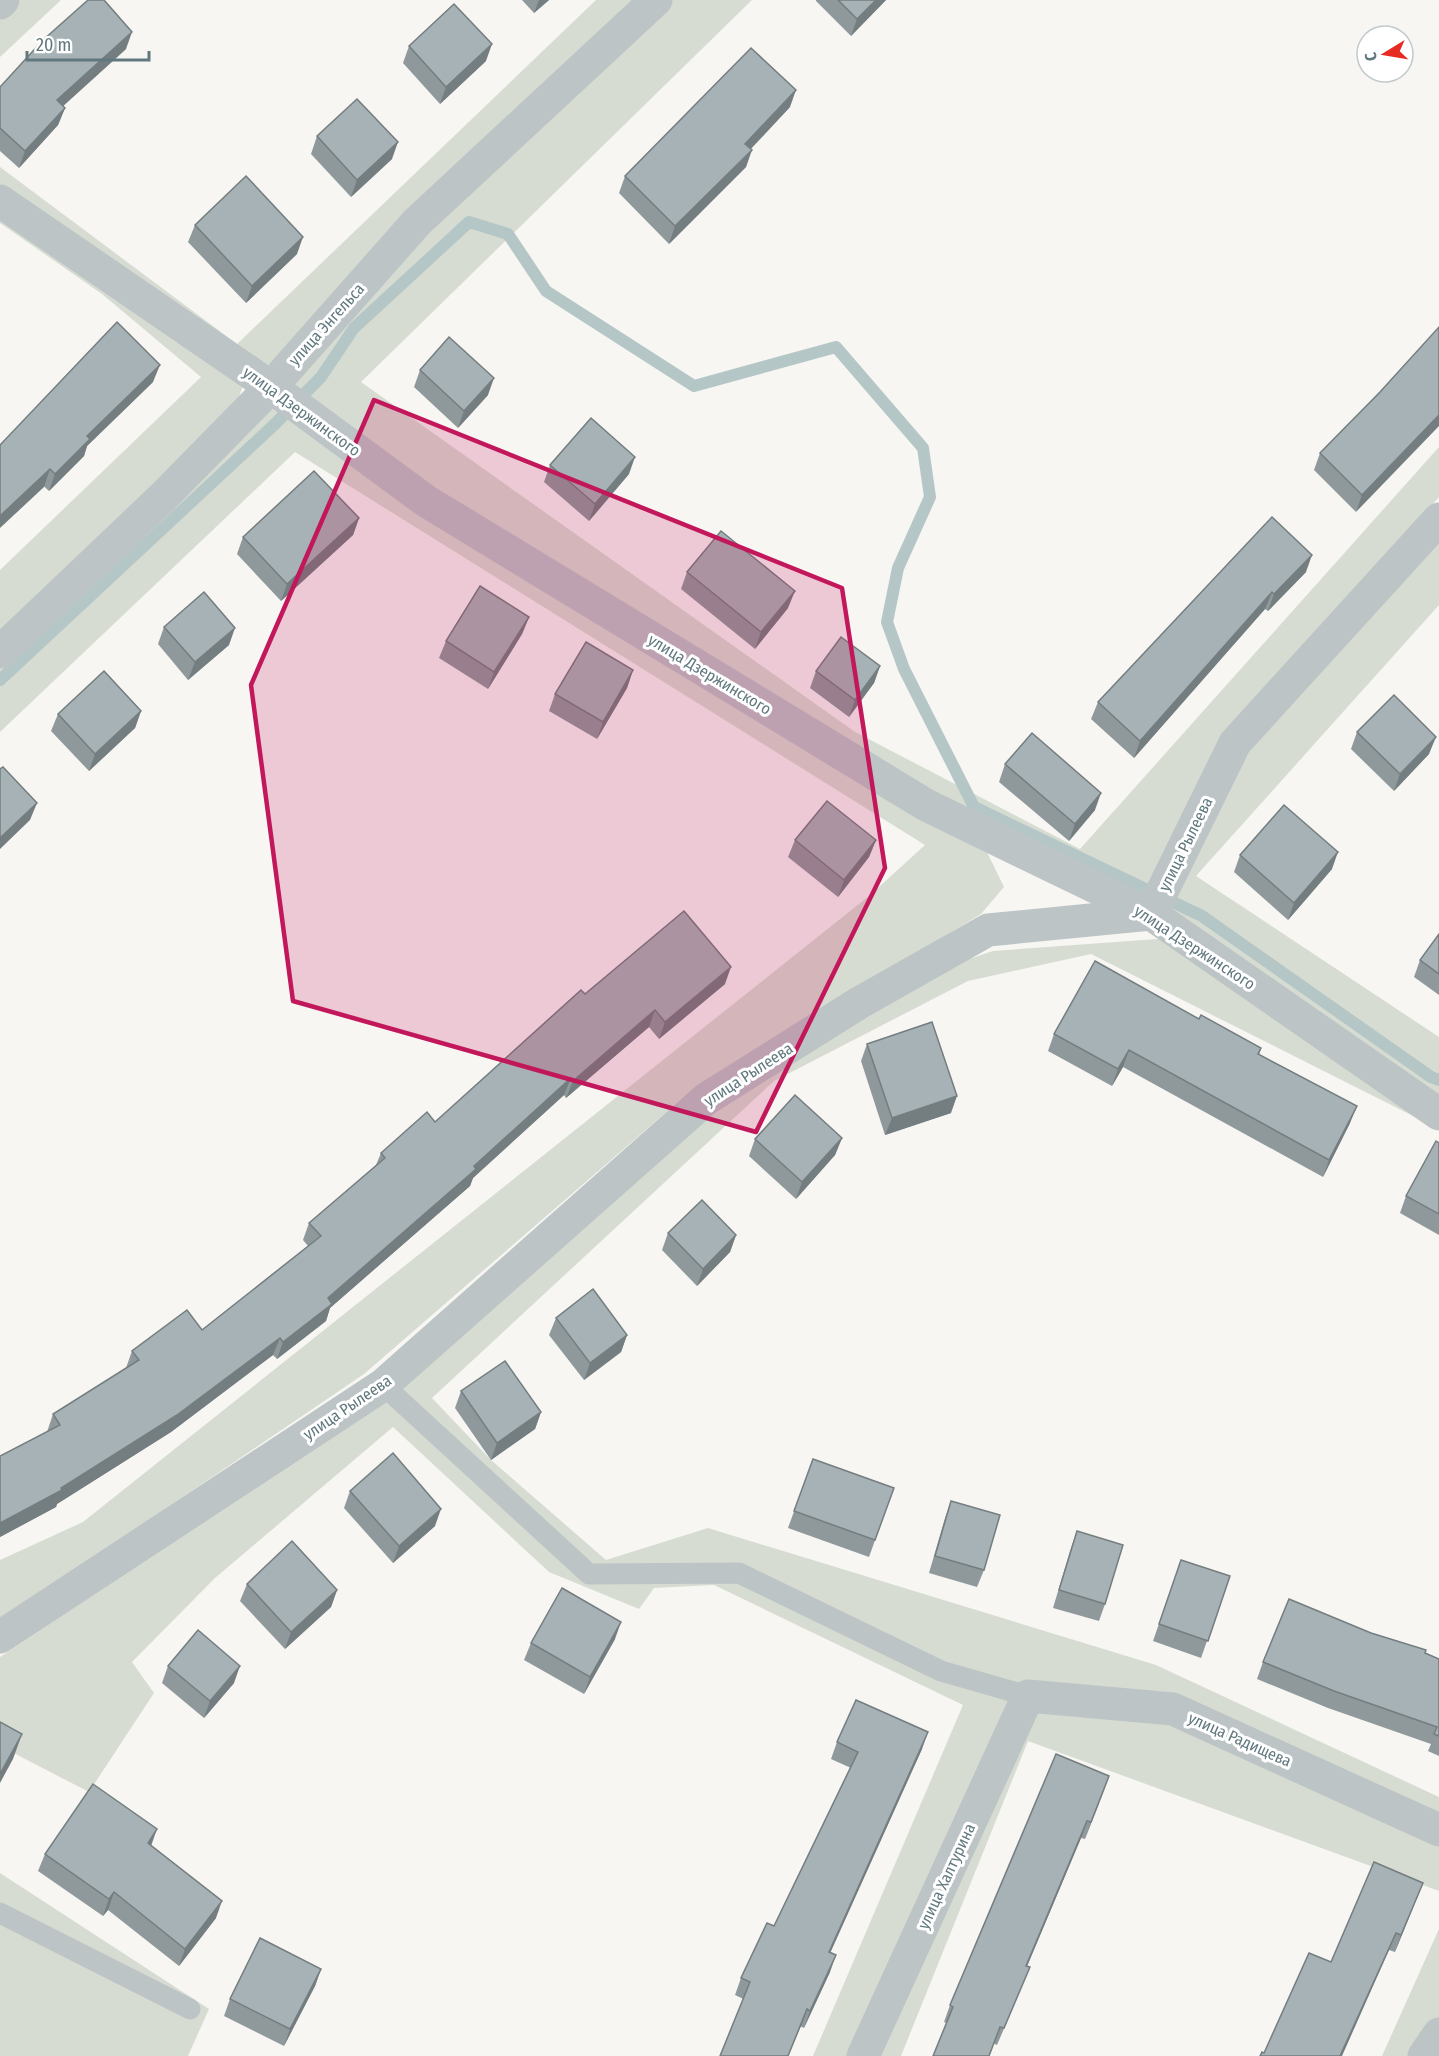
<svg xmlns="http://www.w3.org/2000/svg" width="1439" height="2056" font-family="'Fira Sans Condensed',sans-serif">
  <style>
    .green { fill: #d7dcd2 }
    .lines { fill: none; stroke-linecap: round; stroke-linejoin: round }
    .stream { stroke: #b4c6c6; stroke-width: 12 }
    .service { stroke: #bdc4c6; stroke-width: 21 }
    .minor { stroke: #bdc4c6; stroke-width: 33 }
    .wall { fill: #8f999c }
    .shaded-wall { fill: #747d7f }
    .building { fill: #a6b2b5; stroke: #747d7f; stroke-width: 1.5 }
    .marked { fill: #c2185b; fill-opacity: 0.2; stroke: #c2185b; stroke-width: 4.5; stroke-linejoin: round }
    .labels { text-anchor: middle; stroke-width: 6; stroke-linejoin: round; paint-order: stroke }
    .street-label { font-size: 16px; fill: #61787f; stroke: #fff }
  </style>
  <rect width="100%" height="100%" fill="#f7f6f3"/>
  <g class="green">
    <polygon points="14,0 61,0 0,57 0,14"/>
    <polygon points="596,0 643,0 279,362 259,367 0,189 0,167 237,344"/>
    <polygon points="671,0 752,0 361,382 855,732 1080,849 1439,447 1439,497 1222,738 1154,887 1134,898 929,800 432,496 288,386 425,231"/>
    <polygon points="0,211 244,382 236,406 0,633 0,570 201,377 102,294 0,223"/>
    <polygon points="275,401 986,850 1004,887 981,914 694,1088 364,1374 0,1621 0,1560 83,1522 869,896 925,845 295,452 0,732 0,664"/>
    <polygon points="1439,535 1439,605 1196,876 1439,1037 1439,1107 1166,908 1244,753"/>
    <polygon points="1170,938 1439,1129 1091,954 968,981 774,1081 432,1398 491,1460 606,1560 708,1528 1156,1665 1439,1797 1439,1821 1172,1701 1025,1688 853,2056 813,2056 963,1705 714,1585 654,1588 639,1609 549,1572 393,1427 215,1578 132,1662 154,1693 89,1792 0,1746 0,1657 393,1395 710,1108 948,966 993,951"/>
    <polygon points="1032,1706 1171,1720 1439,1846 1439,1891 1028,1741 901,2056 872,2056"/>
    <polygon points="0,1873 209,2009 188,2056 0,2056"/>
    <polygon points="1439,1929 1439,2019 1414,2056 1382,2056"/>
  </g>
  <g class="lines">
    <polyline class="stream" points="0,680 275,424 321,377 354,328 469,222 508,234 546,291 694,386 836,347 923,448 930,497 898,568 887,622 904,669 974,807 1202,916 1431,1077 1439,1080"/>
    <g class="service">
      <polyline points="383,1385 589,1574 739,1573 941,1671 1028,1696"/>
      <polyline points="0,1913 190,2009"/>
    </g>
    <g class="minor">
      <polyline points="0,3 3,0"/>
      <polyline points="0,201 271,387 426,501 926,805 1151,914 1439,1114"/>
      <polyline points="0,652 164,496 271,387 417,222 656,0"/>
      <polyline points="0,1637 383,1385 706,1099 859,1003 988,930 1151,914 1235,743 1439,519"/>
      <polyline points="863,2056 1028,1696 1173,1709 1439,1830"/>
      <polyline points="1424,2056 1439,2034"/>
    </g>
  </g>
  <g class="wall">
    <polygon points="522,0 549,0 534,13"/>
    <polygon points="816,0 886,0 851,36 816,1"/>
    <polygon points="409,46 486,61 440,104 403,63"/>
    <polygon points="126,49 63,106 65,108 58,125 19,168 0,151 0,87"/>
    <polygon points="790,107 751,149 746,167 669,244 619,193 625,176"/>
    <polygon points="317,136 392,159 351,197 311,154"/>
    <polygon points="195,225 297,254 246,303 188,242"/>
    <polygon points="1439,327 1356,512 1314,470 1320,453 1380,392"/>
    <polygon points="420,370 488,395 458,428 414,387"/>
    <polygon points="153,382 87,446 84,456 49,491 0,445"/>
    <polygon points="550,465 629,474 589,521 544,482"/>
    <polygon points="1272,517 1306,572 1268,611 1265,609 1134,758 1091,719 1098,702"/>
    <polygon points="359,518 353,535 281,601 237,554 243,537"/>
    <polygon points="687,572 788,608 755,649 681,589"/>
    <polygon points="529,617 522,634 488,689 439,658 446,641"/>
    <polygon points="164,627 229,645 188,680 158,644"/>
    <polygon points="880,666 874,683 849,717 810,688 816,671"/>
    <polygon points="633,670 627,688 597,739 549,711 555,694"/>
    <polygon points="141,711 135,728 89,771 51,731 58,714"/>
    <polygon points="1357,732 1429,754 1394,791 1351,749"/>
    <polygon points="1005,764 1095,810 1069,841 999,782"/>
    <polygon points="795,840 876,840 869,857 838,897 788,857"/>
    <polygon points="1240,855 1332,869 1288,920 1234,872"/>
    <polygon points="1439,934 1439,995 1414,977 1420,960"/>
    <polygon points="725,984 659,1039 649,1027 566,1098 564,1095 473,1178 470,1186 330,1308 326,1321 277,1359 273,1355 171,1432 57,1504 56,1507 0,1537 0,1456 47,1432 53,1414 126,1368 132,1351 202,1330 308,1246 303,1240 309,1223 376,1165 381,1153 435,1122 585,994"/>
    <polygon points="1199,1019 1261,1048 1259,1055 1350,1123 1323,1177 1123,1067 1112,1086 1048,1051 1054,1034"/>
    <polygon points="867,1044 951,1113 885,1135 861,1061"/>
    <polygon points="842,1138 835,1155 796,1199 749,1156 755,1139"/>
    <polygon points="1439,1143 1439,1235 1400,1213 1406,1196"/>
    <polygon points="668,1233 736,1235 730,1252 697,1286 662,1250"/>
    <polygon points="556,1318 627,1335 621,1352 584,1380 549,1335"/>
    <polygon points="461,1391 541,1412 535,1429 491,1460 455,1408"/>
    <polygon points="813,1459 894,1488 869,1557 788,1528"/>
    <polygon points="350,1491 435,1526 393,1563 344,1508"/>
    <polygon points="951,1501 984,1570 977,1587 929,1573 945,1518"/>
    <polygon points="1077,1531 1105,1604 1099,1621 1053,1608 1071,1548"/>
    <polygon points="1181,1560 1230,1576 1201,1658 1153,1641"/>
    <polygon points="247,1584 337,1590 331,1607 285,1649 240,1601"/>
    <polygon points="1371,1633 1439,1659 1439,1756 1428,1751 1431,1744 1328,1708 1257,1679 1263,1662"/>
    <polygon points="615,1639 584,1694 524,1660 531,1643"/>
    <polygon points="168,1666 234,1683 204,1718 162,1683"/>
    <polygon points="837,1742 922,1749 830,1952 830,1972 804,2028 735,1995 741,1978 774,1926 851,1768 831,1759"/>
    <polygon points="1109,1776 1085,1839 1081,1838 1027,1966 1030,1967 1023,1984 997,2045 944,2022 950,2005"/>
    <polygon points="151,1845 216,1918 179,1966 108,1910 103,1916 38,1871 45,1854"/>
    <polygon points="1423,1883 1395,1952 1389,1950 1264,2053 1331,1962"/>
    <polygon points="321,1969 315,1986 284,2046 224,2016 230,1999"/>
  </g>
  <g class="shaded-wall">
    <polygon points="539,0 549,0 534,13"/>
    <polygon points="876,0 886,0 851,36 857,19"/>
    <polygon points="132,32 126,49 51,117 57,100"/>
    <polygon points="492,44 486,61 440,104 446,87"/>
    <polygon points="796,90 790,107 739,161 745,144"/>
    <polygon points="65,108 58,125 19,168 25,151"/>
    <polygon points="398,142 392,159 351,197 357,180"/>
    <polygon points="752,150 746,167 669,244 675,226"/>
    <polygon points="303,237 297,254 246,303 252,286"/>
    <polygon points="160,365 153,382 87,446 84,456 49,491 55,474 87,436"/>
    <polygon points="494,378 488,395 458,428 464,411"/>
    <polygon points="1439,415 1439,426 1356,512 1362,495"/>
    <polygon points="635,457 629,474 589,521 595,504"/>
    <polygon points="50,469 44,487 0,528 0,516"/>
    <polygon points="359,518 353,535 281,601 287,584"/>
    <polygon points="1312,555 1306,572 1268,611 1274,594"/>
    <polygon points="795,591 788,608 755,649 761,632"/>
    <polygon points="1272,592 1265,609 1134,758 1140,741"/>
    <polygon points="529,617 522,634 488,689 494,672"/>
    <polygon points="235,628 229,645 188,680 195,662"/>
    <polygon points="880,666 874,683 849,717 855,700"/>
    <polygon points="633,670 627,688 597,739 603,722"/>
    <polygon points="141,711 135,728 89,771 95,754"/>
    <polygon points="1436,737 1429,754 1394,791 1400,774"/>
    <polygon points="1101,793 1095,810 1069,841 1075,824"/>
    <polygon points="37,803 30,820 0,849 0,838"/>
    <polygon points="876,840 869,857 838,897 844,880"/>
    <polygon points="1338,852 1332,869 1288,920 1294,903"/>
    <polygon points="731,967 725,984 659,1039 665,1022"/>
    <polygon points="655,1010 649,1027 566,1098 573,1081"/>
    <polygon points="1129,1050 1123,1067 1112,1086 1118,1069"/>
    <polygon points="571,1078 564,1095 473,1178 470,1186 330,1308 326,1321 277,1359 283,1342 328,1298"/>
    <polygon points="957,1096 951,1113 885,1135 892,1118"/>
    <polygon points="1357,1106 1350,1123 1323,1177 1329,1160"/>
    <polygon points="842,1138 835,1155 796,1199 802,1182"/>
    <polygon points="736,1235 730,1252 697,1286 703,1269"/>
    <polygon points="627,1335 621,1352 584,1380 590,1363"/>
    <polygon points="280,1338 273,1355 171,1432 57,1504 56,1507 0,1537 0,1523 61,1488"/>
    <polygon points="541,1412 535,1429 491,1460 497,1443"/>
    <polygon points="441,1509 435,1526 393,1563 399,1546"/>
    <polygon points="337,1590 331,1607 285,1649 291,1632"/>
    <polygon points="621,1622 615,1639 584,1694 590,1677"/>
    <polygon points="240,1666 234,1683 204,1718 210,1701"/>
    <polygon points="928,1732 922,1749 823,1969 829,1952"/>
    <polygon points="22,1734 13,1759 0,1783 0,1774"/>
    <polygon points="1109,1776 1103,1793 1085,1839 1091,1822"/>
    <polygon points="1087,1821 1081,1838 1020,1983 1026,1966"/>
    <polygon points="157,1829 151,1846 148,1843"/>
    <polygon points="1423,1883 1416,1900 1395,1952 1401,1935"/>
    <polygon points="114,1892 108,1910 103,1916 109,1899"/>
    <polygon points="222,1901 216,1918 179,1966 185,1949"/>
    <polygon points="1396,1933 1389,1950 1342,2056 1340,2056"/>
    <polygon points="836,1955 830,1972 804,2028 810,2011"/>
    <polygon points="321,1969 315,1986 284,2046 290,2029"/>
    <polygon points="807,2009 801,2026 788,2056"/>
  </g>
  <g class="building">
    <polygon points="88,0 104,0 132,32 57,100 65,108 25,151 0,128 0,87 43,40"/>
    <polygon points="838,0 876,0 857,19"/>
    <polygon points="454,4 492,44 446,87 409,46"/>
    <polygon points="751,48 796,90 745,144 752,150 675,226 625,176"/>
    <polygon points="357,99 398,142 357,180 317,136"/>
    <polygon points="246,176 303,237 252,286 195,225"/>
    <polygon points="117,322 160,365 87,436 90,439 55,474 50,469 0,516 0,445"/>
    <polygon points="1439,327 1439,415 1362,495 1320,453 1380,392"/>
    <polygon points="449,337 494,378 464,411 420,370"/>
    <polygon points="591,418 635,457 595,504 550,465"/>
    <polygon points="314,471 359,518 287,584 243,537"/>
    <polygon points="1272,517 1312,555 1274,594 1272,592 1140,741 1098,702"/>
    <polygon points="721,531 795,591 761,632 687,572"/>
    <polygon points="480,586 529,617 494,672 446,641"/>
    <polygon points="204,592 235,628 195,662 164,627"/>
    <polygon points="841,637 880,666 855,700 816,671"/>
    <polygon points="586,642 633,670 603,722 555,694"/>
    <polygon points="104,671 141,711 95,754 58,714"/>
    <polygon points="1394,695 1436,737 1400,774 1357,732"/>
    <polygon points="1032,733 1101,793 1075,824 1005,764"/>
    <polygon points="3,767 37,803 0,838 0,769"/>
    <polygon points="827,801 876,840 844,880 795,840"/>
    <polygon points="1284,805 1338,852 1294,903 1240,855"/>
    <polygon points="684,911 731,967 665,1022 655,1010 573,1081 571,1078 474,1166 476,1169 328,1298 332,1304 283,1342 280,1338 177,1415 61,1488 62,1490 0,1523 0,1456 60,1425 53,1414 139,1360 132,1351 187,1310 202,1330 321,1236 309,1223 385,1158 381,1153 427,1112 435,1122 581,990 585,994"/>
    <polygon points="1439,934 1439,974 1420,960"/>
    <polygon points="1095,961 1199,1019 1201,1015 1261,1048 1258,1054 1357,1106 1329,1160 1129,1050 1118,1069 1054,1034"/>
    <polygon points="932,1022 957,1096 892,1118 867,1044"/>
    <polygon points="795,1095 842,1138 802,1182 755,1139"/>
    <polygon points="1436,1141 1439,1143 1439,1214 1406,1196"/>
    <polygon points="702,1200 736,1235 703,1269 668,1233"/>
    <polygon points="593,1289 627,1335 590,1363 556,1318"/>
    <polygon points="505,1361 541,1412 497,1443 461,1391"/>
    <polygon points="393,1453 441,1509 399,1546 350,1491"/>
    <polygon points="813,1459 894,1488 875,1540 794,1511"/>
    <polygon points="951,1501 1000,1515 984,1570 935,1556"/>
    <polygon points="1077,1531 1123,1545 1105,1604 1059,1590"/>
    <polygon points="292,1541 337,1590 291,1632 247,1584"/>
    <polygon points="1181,1560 1230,1576 1208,1641 1159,1624"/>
    <polygon points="562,1588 621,1622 590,1677 531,1643"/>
    <polygon points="1289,1599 1371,1633 1426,1650 1425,1653 1439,1659 1439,1736 1434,1734 1437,1727 1334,1691 1263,1662"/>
    <polygon points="198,1630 240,1666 210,1701 168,1666"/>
    <polygon points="856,1700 928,1732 829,1952 836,1955 810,2011 807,2009 788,2056 720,2056 750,1982 741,1978 767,1923 774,1926 858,1752 837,1742"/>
    <polygon points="0,1722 22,1734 0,1774"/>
    <polygon points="1056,1754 1109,1776 1091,1822 1087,1821 1026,1966 1030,1967 1004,2028 1000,2027 989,2056 933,2056 953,2007 950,2005"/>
    <polygon points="93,1784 157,1829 148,1843 222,1901 185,1949 114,1892 109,1899 45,1854"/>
    <polygon points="1374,1862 1423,1883 1401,1935 1396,1933 1340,2056 1260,2056 1262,2052 1264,2053 1309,1953 1331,1962"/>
    <polygon points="260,1938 321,1969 290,2029 230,1999"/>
  </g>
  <path class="marked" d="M374 400 842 588 885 868 756 1132 293 1001 251 685Z"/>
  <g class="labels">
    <g class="street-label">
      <text transform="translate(326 324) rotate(-48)" y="6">улица Энгельса</text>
      <text transform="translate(302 411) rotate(36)" y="6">улица Дзержинского</text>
      <text transform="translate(710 674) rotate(31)" y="6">улица Дзержинского</text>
      <text transform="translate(1185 844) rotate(-64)" y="6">улица Рылеева</text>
      <text transform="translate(1195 947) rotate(33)" y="6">улица Дзержинского</text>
      <text transform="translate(748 1074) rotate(-33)" y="6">улица Рылеева</text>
      <text transform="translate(347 1407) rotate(-34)" y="6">улица Рылеева</text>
      <text transform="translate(1240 1739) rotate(24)" y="6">улица Радищева</text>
      <text transform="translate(946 1876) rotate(-65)" y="6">улица Халтурина</text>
    </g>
  </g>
  <g transform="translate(1385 54) rotate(259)"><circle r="28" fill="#ffffff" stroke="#c0c9cc" stroke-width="1.5"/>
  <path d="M0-4.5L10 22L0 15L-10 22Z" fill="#e72b23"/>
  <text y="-9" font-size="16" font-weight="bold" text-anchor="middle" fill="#61787f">С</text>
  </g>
  <path d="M27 51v9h122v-9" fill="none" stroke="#61787f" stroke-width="3"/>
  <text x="36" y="51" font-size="18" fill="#61787f" stroke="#ffffff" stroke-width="4.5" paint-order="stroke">20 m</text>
</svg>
